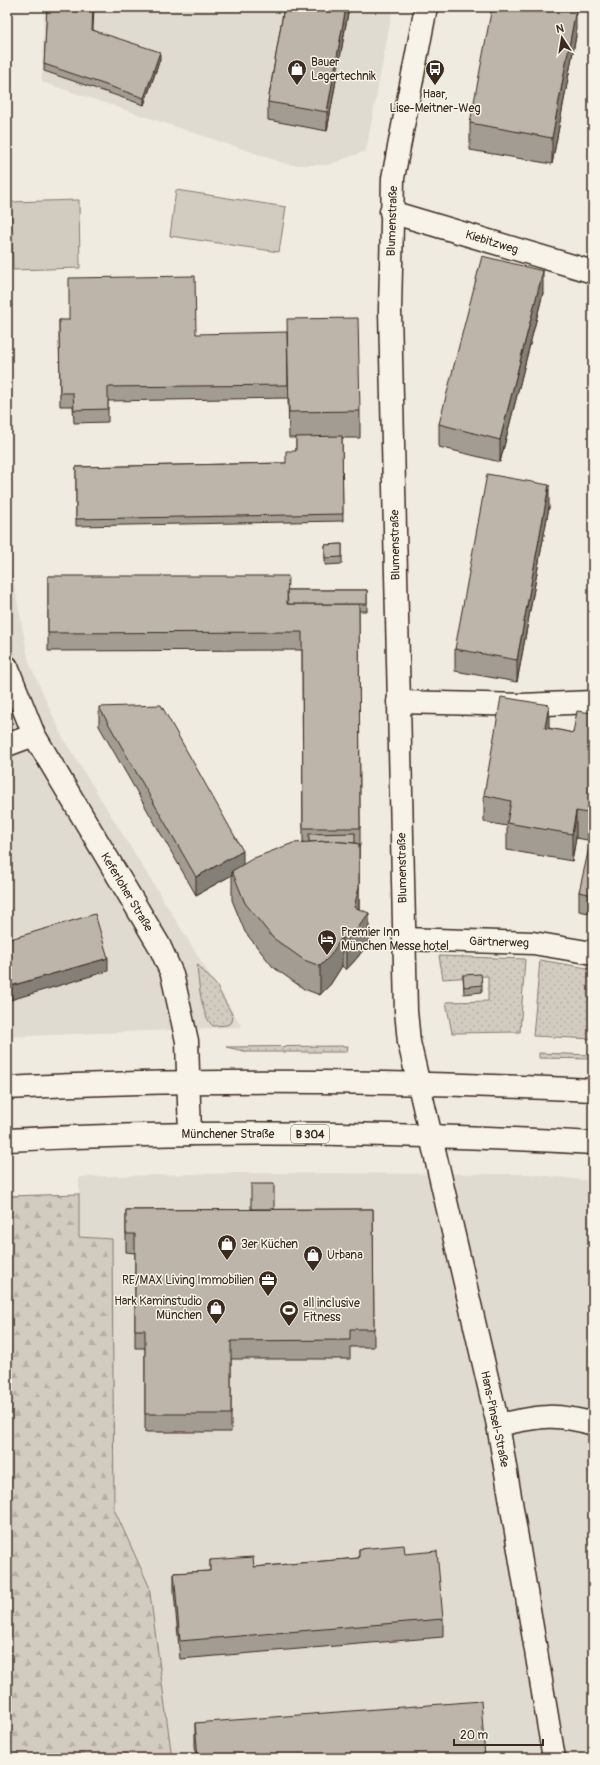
<svg xmlns="http://www.w3.org/2000/svg" width="600" height="1765" font-family="Pangolin,sans-serif">
  <style>
    .built { fill: #e0dbd0 }
    .grass { fill: url(#grass-dots); stroke: #867a6f }
    .forest { fill: url(#forest-firs); stroke: #867a6f }
    .park { fill: #d1cbc0; stroke: #867a6f }
    .lines { fill: none; stroke-linecap: round; stroke-linejoin: round }
    .minor-casing { stroke: #3b2a1e; stroke-width: 25 }
    .major-casing { stroke: #3b2a1e; stroke-width: 25 }
    .minor { stroke: #f7f3e8; stroke-width: 22 }
    .major { stroke: #f7f3e8; stroke-width: 22 }
    .wall { fill: #a39c92; stroke: #3b2a1e }
    .shaded-wall { fill: #847f77; stroke: #3b2a1e }
    .building { fill: #bdb5aa; stroke: #3b2a1e }
    .labels { text-anchor: middle; stroke-width: 3; stroke-linejoin: round; paint-order: stroke }
    .shield { fill: #f7f3e8; stroke: #73665b; stroke-width: 1 }
    .shield-label { font-size: 11px; font-weight: bold; fill: #3b2a1e }
    .poi-label { font-size: 12px; fill: #3b2a1e; stroke: #f7f3e8; text-anchor: start }
    .street-label { font-size: 12px; fill: #3b2a1e; stroke: #f7f3e8 }
  </style>
  <defs>
    <pattern id="grass-dots" width="8" height="8" patternUnits="userSpaceOnUse"><rect width="8" height="8" fill="#d1cbc0"/><path d="M2 2h.1M6 6h.1" fill="none" stroke="#b4aea5" stroke-width="1.8" stroke-linecap="round"/></pattern>
    <pattern id="forest-firs" width="22" height="20" patternUnits="userSpaceOnUse"><rect width="22" height="20" fill="#d1cbc0"/><path d="M5 1l3.5 6h-7zM16 11l3.5 6h-7z" fill="#b4aea5"/></pattern>
  </defs>
  <rect width="100%" height="100%" fill="#efebe0"/>
  <filter id="ink" filterUnits="userSpaceOnUse"><feTurbulence type="fractalNoise" baseFrequency=".025" numOctaves="2"/><feDisplacementMap in="SourceGraphic" scale="8" xChannelSelector="R" yChannelSelector="G"/><feConvolveMatrix kernelMatrix="1 2 1 2 8 2 1 2 1" color-interpolation-filters="sRGB"/></filter>
  <g filter="url(#ink)">
    <g class="built">
      <polygon points="44,7 393,7 366,151 328,165 290,165 42,82"/>
      <polygon points="7,547 29,662 63,738 242,1027 7,1037"/>
      <polygon points="238,1173 530,1174 593,1181 593,1758 172,1758 149,1586 114,1509 112,1239 79,1238 79,1177"/>
    </g>
    <g class="grass">
      <polygon points="439,956 525,959 520,1032 452,1033 446,1002 488,1001 488,976 443,979"/>
      <polygon points="540,960 593,969 593,1039 533,1036"/>
      <path d="M197 964 216 985 233 1016 232 1022 227 1025 213 1026C201 1017 198 979 197 964Z"/>
      <polygon points="348,1046 347,1052 248,1052 226,1047"/>
      <polygon points="539,1053 593,1055 593,1059 539,1058"/>
    </g>
    <polygon class="forest" points="79,1194 79,1237 112,1239 114,1509 149,1586 172,1758 7,1758 7,1196"/>
    <g class="park">
      <polygon points="176,190 286,207 279,252 170,236"/>
      <polygon points="79,200 80,268 13,270 11,202"/>
    </g>
    <g class="lines">
      <defs>
        <g id="minor">
          <polyline points="426,7 393,178 390,311 406,1011 409,1042 498,1425 554,1758"/>
          <polyline points="391,212 593,272"/>
          <polyline points="7,667 34,735 159,945 172,974 187,1041 190,1134"/>
          <polyline points="398,702 522,705 593,702"/>
          <polyline points="7,745 34,735"/>
          <polyline points="404,939 533,943 593,953"/>
          <path d="M498 1425C537 1417 553 1412 593 1424"/>
        </g>
        <g id="major">
          <path d="M7 1088C202 1078 398 1081 593 1090"/>
          <path d="M7 1140C202 1130 398 1132 593 1143"/>
        </g>
      </defs>
      <use href="#minor" class="minor-casing"/>
      <use href="#major" class="major-casing"/>
      <use href="#minor" class="minor"/>
      <use href="#major" class="major"/>
    </g>
    <g class="wall">
      <polygon points="47,7 94,7 93,30 160,59 144,105 44,71"/>
      <polygon points="284,7 349,7 327,131 268,120 268,102"/>
      <polygon points="576,36 552,164 470,150 470,123"/>
      <polygon points="543,293 500,462 439,447 439,424"/>
      <polygon points="59,320 196,334 360,411 360,438 342,438 343,521 76,526 76,467 286,463 296,451 296,438 289,438 288,398 108,401 108,422 74,423 73,406 60,406"/>
      <polygon points="549,507 517,682 455,671 455,649"/>
      <polygon points="342,544 342,564 325,565 325,545"/>
      <polygon points="48,576 288,590 367,590 367,611 359,611 360,828 360,846 359,846 359,908 369,942 357,958 346,970 342,966 330,985 320,995 304,989 273,967 245,932 232,900 232,875 196,895 99,726 99,707 243,865 303,842 302,650 48,651"/>
      <polygon points="593,713 593,841 576,838 572,861 507,850 507,826 484,822 484,795 549,728 573,733"/>
      <polygon points="593,849 593,914 579,911 579,892"/>
      <polygon points="463,975 482,985 482,992 464,994"/>
      <polygon points="373,1209 374,1347 350,1347 350,1359 231,1359 231,1432 145,1432 145,1348 135,1348 135,1253 126,1252 126,1210"/>
      <polygon points="359,1549 405,1554 443,1619 443,1637 180,1659 174,1592 174,1573 210,1571 210,1560 254,1567 359,1558"/>
      <polygon points="195,1723 485,1758 196,1758 195,1745"/>
    </g>
    <g class="shaded-wall">
      <polygon points="346,7 349,7 327,131 327,112"/>
      <polygon points="576,9 576,36 552,164 552,138"/>
      <polygon points="160,52 160,59 144,105 144,98"/>
      <polygon points="543,271 543,293 500,462 500,440"/>
      <polygon points="549,485 549,507 517,682 517,660"/>
      <polygon points="549,705 549,732 545,728"/>
      <polygon points="576,811 576,838 572,861 572,834"/>
      <polygon points="359,844 359,918 369,913 369,942 357,958 346,970 346,941 354,907"/>
      <polygon points="243,851 243,869 232,871 232,875 196,895 196,877"/>
      <polygon points="342,937 342,966 330,985 320,995 320,966"/>
      <polygon points="108,958 108,971 7,1001 7,987"/>
    </g>
    <g class="building">
      <polygon points="47,7 93,7 92,30 160,52 144,98 44,64"/>
      <polygon points="284,7 346,7 327,112 268,102"/>
      <polygon points="492,7 565,7 576,9 552,138 470,123"/>
      <polygon points="482,256 543,271 500,440 439,424"/>
      <polygon points="195,276 196,334 287,332 288,385 108,387 108,409 74,410 73,393 60,393 59,320 69,320 69,278"/>
      <polygon points="358,318 360,411 289,412 287,319"/>
      <polygon points="342,436 343,514 76,519 76,467 286,463 286,451 296,451 296,437"/>
      <polygon points="487,474 549,485 517,660 455,649"/>
      <polygon points="342,544 342,557 325,558 325,545"/>
      <polygon points="48,576 288,576 287,604 359,604 360,828 303,828 302,632 48,633"/>
      <polygon points="287,590 367,590 367,604 288,604"/>
      <polygon points="501,697 549,705 545,728 559,730 573,733 577,711 593,713 593,814 576,811 572,834 507,823 511,801 484,795"/>
      <polygon points="161,705 243,851 196,877 99,707"/>
      <polygon points="355,833 355,843 329,841 309,842 309,834"/>
      <polygon points="329,841 354,843 359,844 359,888 354,907 369,913 357,929 346,941 342,937 330,956 320,966 304,960 273,938 245,903 232,871 254,858 293,843"/>
      <polygon points="589,848 593,849 593,895 579,892"/>
      <polygon points="95,914 108,958 7,987 7,940"/>
      <polygon points="481,974 482,985 464,987 463,975"/>
      <rect x="251" y="1184" width="23" height="25"/>
      <polygon points="373,1209 374,1329 350,1329 350,1340 231,1341 231,1414 145,1414 145,1330 135,1330 135,1234 126,1234 126,1210"/>
      <polygon points="404,1545 405,1554 437,1551 443,1619 180,1641 174,1573 210,1571 210,1560 253,1557 254,1567 359,1558 359,1549"/>
      <polygon points="481,1701 485,1758 198,1758 195,1723"/>
    </g>
  </g>
  <defs>
    <symbol id="shop-pin" viewBox="-11 -11 22 30"><path d="M0 17L-7.5 6A9.5 9.5 0 1 1 7.5 6Z" fill="#3b2a1e" stroke="#f7f3e8"/><path d="M-5-2.5h2.3a2.7 3.5 0 0 1 5.4 0H5L5.5 6h-11ZM-1.5-2.5h3a1.5 2.3 0 0 0-3 0Z" fill="#fff"/></symbol>
    <symbol id="bus-pin" viewBox="-11 -11 22 30"><path d="M0 17L-7.5 6A9.5 9.5 0 1 1 7.5 6Z" fill="#3b2a1e" stroke="#f7f3e8"/><path d="M-5-6H5V4H4V6H2V4H-2V6H-4V4H-5ZM-3.5-4V0h7V-4ZM-3.5 1.2v1.5H-2V1.2ZM2 1.2v1.5H3.5V1.2Z" fill="#fff"/></symbol>
    <symbol id="hotel-pin" viewBox="-11 -11 22 30"><path d="M0 17L-7.5 6A9.5 9.5 0 1 1 7.5 6Z" fill="#3b2a1e" stroke="#f7f3e8"/><path d="M-6-4.5h1.5V1H6V5H4.5V3h-9V5H-6ZM-4 0a1.8 1.8 0 1 1 3.6 0ZM.5 0V-2.5h3Q6-2.5 6 0Z" fill="#fff"/></symbol>
    <symbol id="office-pin" viewBox="-11 -11 22 30"><path d="M0 17L-7.5 6A9.5 9.5 0 1 1 7.5 6Z" fill="#3b2a1e" stroke="#f7f3e8"/><path d="M-6-3h4V-5.5h4V-3h4V5H-6ZM-1-4.5V-3h2v-1.5ZM-6 0V1H6V0Z" fill="#fff"/></symbol>
    <symbol id="stadium-pin" viewBox="-11 -11 22 30"><path d="M0 17L-7.5 6A9.5 9.5 0 1 1 7.5 6Z" fill="#3b2a1e" stroke="#f7f3e8"/><path d="M0-5a6.5 5 0 1 0 0 10a6.5 5 0 1 0 0-10ZM-3.5-1.8h7v3.6h-7Z" fill="#fff"/></symbol>
  </defs>
  <g fill-rule="evenodd">
    <use href="#shop-pin" x="286" y="58" width="22" height="30"/>
    <use href="#bus-pin" x="424" y="58" width="22" height="30"/>
    <use href="#hotel-pin" x="316" y="928" width="22" height="30"/>
    <use href="#shop-pin" x="216" y="1233" width="22" height="30"/>
    <use href="#shop-pin" x="302" y="1244" width="22" height="30"/>
    <use href="#office-pin" x="257" y="1269" width="22" height="30"/>
    <use href="#shop-pin" x="205" y="1297" width="22" height="30"/>
    <use href="#stadium-pin" x="278" y="1299" width="22" height="30"/>
  </g>
  <g class="labels">
    <rect class="shield" x="291" y="1125" width="38" height="18" rx="3"/>
    <g class="shield-label">
      <text x="310" y="1138">B 304</text>
    </g>
    <g class="poi-label">
      <text x="311" y="66">Bauer<tspan x="311" dy="14">Lagertechnik</tspan></text>
      <text x="435" y="98" text-anchor="middle">Haar,<tspan x="435" dy="14">Lise-Meitner-Weg</tspan></text>
      <text x="341" y="936">Premier Inn<tspan x="341" dy="14">München Messe hotel</tspan></text>
      <text x="241" y="1248">3er Küchen</text>
      <text x="327" y="1259">Urbana</text>
      <text x="254" y="1284" text-anchor="end">RE/MAX Living Immobilien</text>
      <text x="202" y="1305" text-anchor="end">Hark Kaminstudio<tspan x="202" dy="14">München</tspan></text>
      <text x="303" y="1307">all inclusive<tspan x="303" dy="14">Fitness</tspan></text>
    </g>
    <g class="street-label">
      <text transform="translate(392 221) rotate(-88)" y="4">Blumenstraße</text>
      <text transform="translate(492 242) rotate(17)" y="4">Kiebitzweg</text>
      <text transform="translate(395 545) rotate(-91)" y="4">Blumenstraße</text>
      <text transform="translate(402 868) rotate(-91)" y="4">Blumenstraße</text>
      <text transform="translate(127 892) rotate(59)" y="4">Keferloher Straße</text>
      <text transform="translate(499 942) rotate(2)" y="4">Gärtnerweg</text>
      <text x="228" y="1138">Münchener Straße</text>
      <text transform="translate(495 1419) rotate(78)" y="4">Hans-Pinsel-Straße</text>
    </g>
  </g>
  <rect width="600" height="1765" fill="none" stroke="#f7f3e8" stroke-width="24"/>
  <rect x="12" y="12" width="576" height="1741" fill="none" stroke="#3b2a1e" stroke-width="1.5" filter="url(#ink)"/>
  <g transform="translate(562 38) rotate(348)" stroke="#f7f3e8" stroke-width="3" paint-order="stroke">
  <path d="M0-3L7 15L0 10L-7 15Z" fill="#3b2a1e"/>
  <text y="-6" font-size="11" font-weight="bold" text-anchor="middle" fill="#3b2a1e">N</text>
  </g>
  <path d="M454 1739v6h89v-6" fill="none" stroke="#3b2a1e" stroke-width="2"/>
  <text x="460" y="1739" font-size="12" fill="#3b2a1e" stroke="#f7f3e8" stroke-width="3" paint-order="stroke">20 m</text>
</svg>
